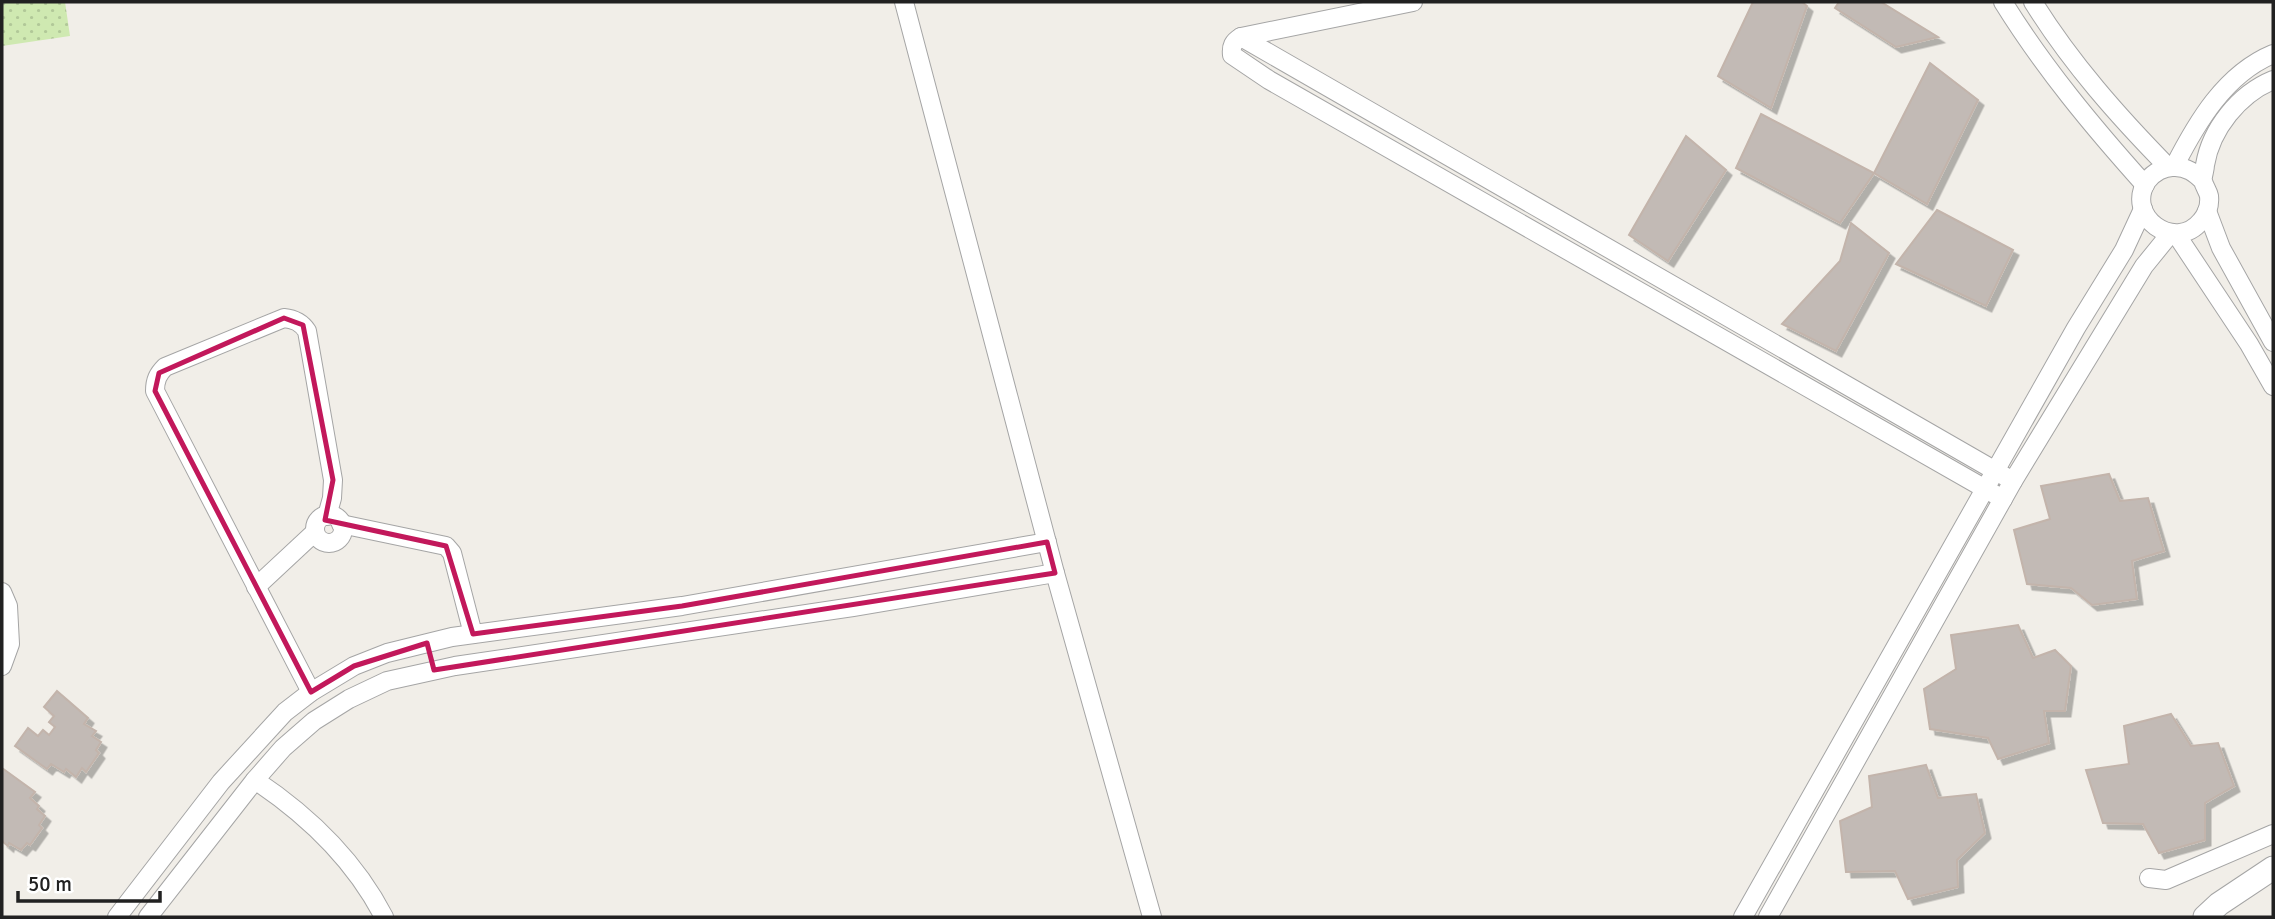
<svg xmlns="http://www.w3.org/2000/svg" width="2275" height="919" font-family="Signika,sans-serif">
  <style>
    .grass { fill: url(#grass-dots) }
    .building { fill: #c2bab5; stroke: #c3b4ab; stroke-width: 2; filter: url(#shadow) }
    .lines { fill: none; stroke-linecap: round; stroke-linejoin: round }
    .minor-casing { stroke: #a5a5a5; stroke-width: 20 }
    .tertiary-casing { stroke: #a5a5a5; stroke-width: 25 }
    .minor { stroke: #fff; stroke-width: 18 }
    .tertiary { stroke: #fff; stroke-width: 23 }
    .marked { fill: none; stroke: #c2185b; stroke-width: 5; stroke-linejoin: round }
  </style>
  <defs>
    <pattern id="grass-dots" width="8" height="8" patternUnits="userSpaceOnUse" patternTransform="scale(1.75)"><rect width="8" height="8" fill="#cfe9b1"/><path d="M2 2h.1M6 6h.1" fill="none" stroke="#b1c898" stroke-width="1.8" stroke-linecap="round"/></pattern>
    <filter id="shadow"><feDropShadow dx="5.5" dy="5.5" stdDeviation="0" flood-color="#0004"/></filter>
  </defs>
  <rect width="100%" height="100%" fill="#f1eee8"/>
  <polygon class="grass" points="2,2 65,2 70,36 2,46"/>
  <g class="building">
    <polygon points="1753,2 1802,2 1807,6 1771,108 1718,76"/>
    <polygon points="1839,2 1881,2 1938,37 1896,47 1835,8"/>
    <polygon points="1930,63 1978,100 1927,204 1874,173"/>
    <polygon points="1761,114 1874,173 1840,223 1736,168"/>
    <polygon points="1686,136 1726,170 1668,261 1629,235"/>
    <polygon points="1937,210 2013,250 1986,306 1896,264"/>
    <polygon points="1851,223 1889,253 1836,351 1782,324 1840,261"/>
    <polygon points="2109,474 2120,501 2148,498 2164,551 2132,561 2137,599 2092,605 2071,588 2027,584 2014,530 2050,519 2041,486"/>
    <polygon points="2018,625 2033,658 2055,650 2071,666 2065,711 2044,711 2049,743 1998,759 1988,738 1930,729 1924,689 1956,669 1951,635"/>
    <polygon points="57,691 88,718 84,724 96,731 92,736 101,742 96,750 99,753 86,772 82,768 76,777 66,769 64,772 51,764 47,769 15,746 28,728 38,736 43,730 49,735 55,727 49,722 54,716 44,707"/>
    <polygon points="2171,714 2191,746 2218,743 2234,786 2205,803 2205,840 2159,853 2143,824 2103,823 2086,770 2129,764 2124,726"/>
    <polygon points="1926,765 1938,798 1976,794 1985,833 1957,860 1958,887 1908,899 1895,871 1846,872 1840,821 1872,807 1869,776"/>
    <polygon points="2,768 35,792 30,798 39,806 37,809 45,816 39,825 42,828 30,845 27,843 21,850 9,843 8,846 2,841"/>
  </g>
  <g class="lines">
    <defs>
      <g id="minor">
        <polyline points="904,2 1055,573 1152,917"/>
        <path d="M1413 2 1241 37C1233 42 1231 46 1232 55L1269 80 2003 499"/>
        <path d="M2003 2C2044 68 2093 127 2145 185"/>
        <path d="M2033 2C2071 63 2118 116 2168 167"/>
        <polyline points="1241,37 2013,481"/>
        <path d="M2174 167C2197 122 2225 74 2273 54"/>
        <path d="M2203 181C2195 173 2187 167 2175 167 2164 166 2153 173 2147 181 2124 216 2175 253 2201 221 2207 214 2210 205 2209 196 2208 191 2204 186 2203 181 2202 177 2205 170 2205 165 2211 129 2239 94 2273 80"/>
        <polyline points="2207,211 2221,248 2273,342"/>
        <polyline points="2176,234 2249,344 2273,386"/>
        <circle cx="329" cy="529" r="14"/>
        <polyline points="341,524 446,546 452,553 473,634"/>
        <polyline points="256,587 315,532"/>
        <polyline points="2,592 8,606 10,644 2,666"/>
        <path d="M311 692 155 391C155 380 158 374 165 367L284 318C294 319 301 322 307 331L333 480 332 498 327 516"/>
        <path d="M255 780C309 816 354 859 384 917"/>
        <polyline points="2149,878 2166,880 2273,834"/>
        <polyline points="117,917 221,782 285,712 311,692 354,666 387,653 452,637 682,606 1047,542"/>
        <polyline points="148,917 255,780 283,748 314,721 349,699 387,681 455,666 853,607 1055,573"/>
        <polyline points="1743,917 2076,328 2124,250 2143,209"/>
        <polyline points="1768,917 2013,481 2144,266 2170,234"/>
      </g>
      <polyline id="tertiary" points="2205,917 2219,904 2273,868"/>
    </defs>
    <use href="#minor" class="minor-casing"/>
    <use href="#tertiary" class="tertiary-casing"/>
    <use href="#minor" class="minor"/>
    <use href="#tertiary" class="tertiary"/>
  </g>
  <path class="marked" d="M284 318 303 325 333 480 325 520 446 546 473 634 682 606 1047 542 1055 573 434 670 427 643 354 666 311 692 155 391 159 373Z"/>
  <rect width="2275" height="919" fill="none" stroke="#212121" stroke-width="7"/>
  <path d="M18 891v10h142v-10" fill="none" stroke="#212121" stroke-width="3.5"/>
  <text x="28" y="891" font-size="21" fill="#212121" stroke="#ffffff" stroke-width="5" paint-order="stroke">50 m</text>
</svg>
